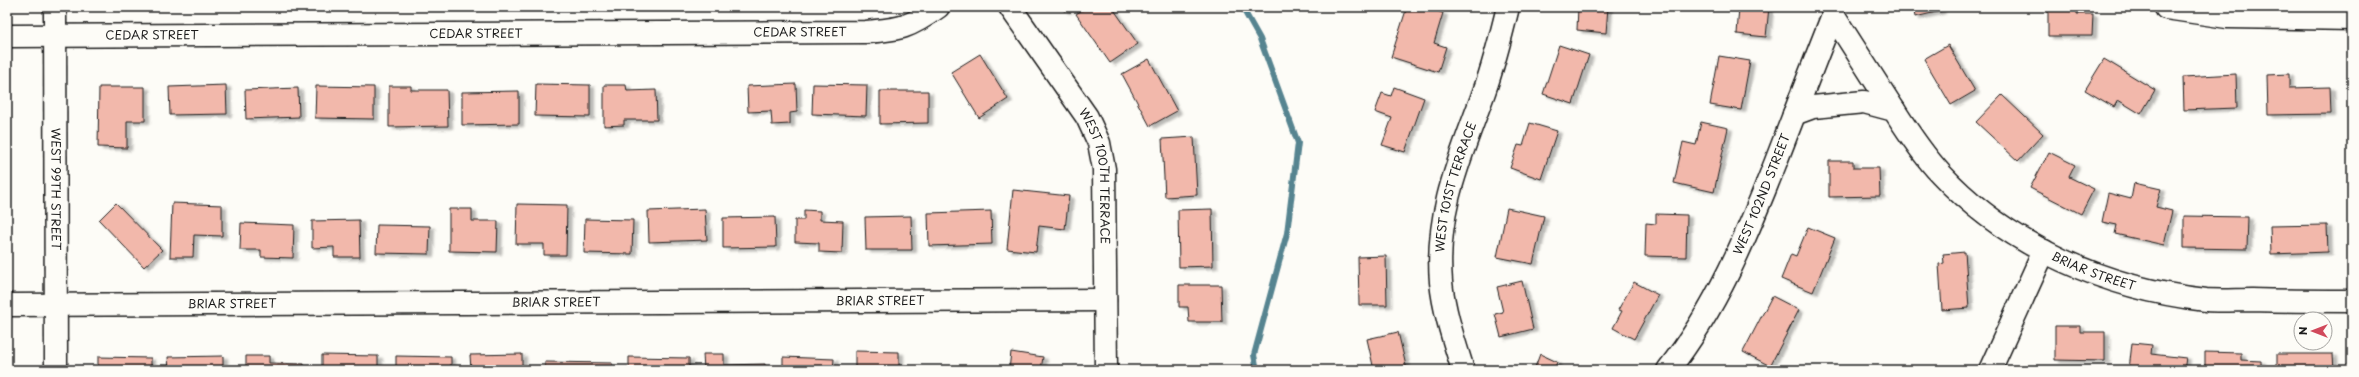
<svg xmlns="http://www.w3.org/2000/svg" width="2359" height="377" font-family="'Playpen Sans',sans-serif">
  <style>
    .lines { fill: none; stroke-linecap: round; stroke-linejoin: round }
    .stream { stroke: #578490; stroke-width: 6 }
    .building { fill: #f2b8ab; stroke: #1c1c1c; filter: url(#shadow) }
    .minor-casing { stroke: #1c1c1c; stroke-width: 25 }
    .minor { stroke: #fdfcf7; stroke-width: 22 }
    .labels { text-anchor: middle; stroke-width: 4; stroke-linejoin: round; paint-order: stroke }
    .street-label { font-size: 12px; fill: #1c1c1c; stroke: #fdfcf7 }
  </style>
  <defs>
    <filter id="shadow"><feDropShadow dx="4.5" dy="2.5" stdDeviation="1" flood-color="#0004"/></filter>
  </defs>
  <rect width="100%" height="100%" fill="#fdfcf7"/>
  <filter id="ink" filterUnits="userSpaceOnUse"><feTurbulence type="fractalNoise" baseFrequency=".025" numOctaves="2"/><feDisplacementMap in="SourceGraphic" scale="8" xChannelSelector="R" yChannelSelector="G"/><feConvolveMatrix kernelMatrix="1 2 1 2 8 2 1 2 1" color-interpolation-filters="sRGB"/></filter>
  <g filter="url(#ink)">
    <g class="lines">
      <polyline class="stream" points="1242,7 1260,39 1298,143 1287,233 1254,355 1257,370"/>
    </g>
    <g class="building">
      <polygon points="1063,7 1076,7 1064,11"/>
      <polygon points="1087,7 1112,7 1138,44 1110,63 1076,14"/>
      <polygon points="1407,7 1424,7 1443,13 1434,43 1446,47 1438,72 1391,57"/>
      <polygon points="1578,7 1608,7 1606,33 1577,30"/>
      <polygon points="1739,7 1769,7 1766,37 1737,34"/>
      <polygon points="1913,7 1940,7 1941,11 1915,17"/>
      <polygon points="2048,7 2077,7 2077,14 2093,14 2092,36 2048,36"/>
      <polygon points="1559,45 1589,55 1573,104 1543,94"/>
      <polygon points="1948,45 1975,91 1951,105 1924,59"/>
      <polygon points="980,54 1008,99 979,118 951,72"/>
      <polygon points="1719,56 1750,61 1741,110 1710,105"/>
      <polygon points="1149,59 1177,111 1150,126 1122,74"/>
      <polygon points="2104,59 2155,90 2141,114 2118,100 2114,107 2085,90"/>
      <polygon points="2236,74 2237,108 2184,110 2183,77"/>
      <polygon points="2289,74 2289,88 2330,87 2331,114 2268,115 2267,75"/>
      <polygon points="536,84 590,85 590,117 535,116"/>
      <polygon points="796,84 797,112 790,113 790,124 772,125 771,111 748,112 747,86"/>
      <polygon points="813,84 867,85 866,116 812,114"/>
      <polygon points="226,85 227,114 170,115 169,87"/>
      <polygon points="604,85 626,85 627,91 656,90 657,120 624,120 624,125 604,126"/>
      <polygon points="316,86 374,87 374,119 315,118"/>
      <polygon points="389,86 411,86 411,90 447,90 448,126 389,127"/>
      <polygon points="99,87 145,87 145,121 127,121 127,148 98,147"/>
      <polygon points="1394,87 1424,98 1405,152 1382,145 1392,118 1375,112 1382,93 1391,96"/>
      <polygon points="298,88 299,117 246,119 245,90"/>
      <polygon points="519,91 519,124 462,125 462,92"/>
      <polygon points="880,91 928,91 928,123 880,124"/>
      <polygon points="2002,95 2043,134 2018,161 1976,122"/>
      <polygon points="1701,122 1728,128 1714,192 1674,183 1683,142 1696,145"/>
      <polygon points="1530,123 1557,131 1541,179 1510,168 1518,145 1523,146"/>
      <polygon points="1194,137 1197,195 1165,197 1162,139"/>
      <polygon points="2049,152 2075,165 2069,177 2094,189 2081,214 2030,188"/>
      <polygon points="1829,161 1853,161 1853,168 1879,168 1880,196 1829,197"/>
      <polygon points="2134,183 2161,189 2156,207 2172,211 2164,245 2115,234 2117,225 2102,222 2108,193 2131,199"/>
      <polygon points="1013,190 1069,196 1065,229 1039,226 1036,252 1007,249"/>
      <polygon points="116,203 162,250 144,267 99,220"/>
      <polygon points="172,203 222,205 222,236 194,235 193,257 170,257"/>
      <polygon points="517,204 567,205 566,255 544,255 544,244 516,244"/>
      <polygon points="1507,208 1544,216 1533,264 1497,257"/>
      <polygon points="449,209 472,209 472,221 498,221 497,252 449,251"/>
      <polygon points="705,209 707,240 649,242 648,211"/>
      <polygon points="1212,209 1213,266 1179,267 1178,210"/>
      <polygon points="804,210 820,211 820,220 843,221 842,253 819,252 819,243 795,242 795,220 804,220"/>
      <polygon points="991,211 992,244 929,246 928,213"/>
      <polygon points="1656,214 1687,215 1686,257 1645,256 1646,223 1656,224"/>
      <polygon points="911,216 912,250 866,250 865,217"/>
      <polygon points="2184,216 2248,217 2247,249 2184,248"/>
      <polygon points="775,217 776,247 723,248 723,218"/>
      <polygon points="585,219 633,220 632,254 584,253"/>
      <polygon points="359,220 360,257 334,257 334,247 312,248 312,221"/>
      <polygon points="241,223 294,225 293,258 261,257 261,250 240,250"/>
      <polygon points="377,225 430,226 429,254 376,253"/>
      <polygon points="2327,225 2328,252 2271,254 2270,226"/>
      <polygon points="1808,227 1835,238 1813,292 1781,279 1791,254 1796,256"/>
      <polygon points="1965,252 1969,308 1942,310 1939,264 1944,263 1943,254"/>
      <polygon points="1386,256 1387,305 1359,305 1358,257"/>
      <polygon points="1522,281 1533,329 1501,337 1495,314 1503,312 1497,287"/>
      <polygon points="1634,282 1658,295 1634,339 1613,328 1622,311 1618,310"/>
      <polygon points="1179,285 1221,285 1222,322 1189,322 1188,307 1179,307"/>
      <polygon points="1772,296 1799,310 1770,366 1743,352"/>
      <polygon points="2055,326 2080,326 2080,332 2105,332 2105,361 2055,360"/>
      <polygon points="1398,332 1407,370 1374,370 1367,339"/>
      <polygon points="2132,343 2152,345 2151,354 2186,358 2184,370 2129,370"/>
      <polygon points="855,351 899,352 899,370 855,370"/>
      <polygon points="1011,352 1043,357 1041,370 1009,370"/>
      <polygon points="2205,352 2241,353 2241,360 2261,361 2261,370 2205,370"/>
      <polygon points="522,354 522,370 471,370 470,355"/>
      <polygon points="703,354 724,354 724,365 765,364 765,370 704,370"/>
      <polygon points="1540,354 1557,362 1554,370 1534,370"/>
      <polygon points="2277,354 2333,354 2334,370 2277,370"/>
      <polygon points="322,355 378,356 378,370 322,370"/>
      <polygon points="223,356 223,370 169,370 168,357"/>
      <polygon points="246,356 269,356 269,363 304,364 304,370 246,370"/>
      <polygon points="396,356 451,357 451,370 396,370"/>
      <polygon points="98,357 151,358 151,370 98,370"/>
      <polygon points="629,357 689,358 689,370 629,370"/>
      <polygon points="783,357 834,359 833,370 783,370"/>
      <polygon points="545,362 612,363 612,370 545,370"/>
    </g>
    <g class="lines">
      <defs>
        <g id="minor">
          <path id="s1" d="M55 7 56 370"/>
          <path id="s2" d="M1010 7 1087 117 1099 143 1104 169 1106 370"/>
          <polyline points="2166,8 2227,17 2352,19"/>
          <polyline points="1833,15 1894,110"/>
          <path id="s3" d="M7 36 866 32C901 29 909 28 938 7"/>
          <path id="s4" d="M1794 114 1813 107 1864 102 1894 110C1908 132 1923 155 1941 174 2009 247 2108 289 2206 300 2221 301 2237 300 2252 300 2285 301 2319 301 2352 301"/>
          <path id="s5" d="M7 305 1105 300"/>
          <path id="s6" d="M1463 370C1454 341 1444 312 1441 282 1435 211 1461 156 1484 92 1494 64 1501 36 1508 7"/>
          <path id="s7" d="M1668 370C1717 308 1746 237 1775 164 1794 115 1813 65 1833 15L1832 7"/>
          <polyline points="1990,370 2044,251"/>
        </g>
      </defs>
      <use href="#minor" class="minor-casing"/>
      <use href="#minor" class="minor"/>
    </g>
  </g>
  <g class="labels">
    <g class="street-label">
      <text dy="4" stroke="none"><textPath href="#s3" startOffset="793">CEDAR STREET</textPath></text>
      <text dy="4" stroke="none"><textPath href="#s3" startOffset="469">CEDAR STREET</textPath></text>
      <text dy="4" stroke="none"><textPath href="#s3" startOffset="145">CEDAR STREET</textPath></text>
      <text dy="4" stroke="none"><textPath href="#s2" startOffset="195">WEST 100TH TERRACE</textPath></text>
      <text dy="4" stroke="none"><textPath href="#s6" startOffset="188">WEST 101ST TERRACE</textPath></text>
      <text dy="4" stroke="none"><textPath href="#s1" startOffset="182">WEST 99TH STREET</textPath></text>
      <text dy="4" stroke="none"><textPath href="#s7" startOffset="200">WEST 102ND STREET</textPath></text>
      <text dy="4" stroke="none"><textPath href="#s4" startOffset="365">BRIAR STREET</textPath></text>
      <text dy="4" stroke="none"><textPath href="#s5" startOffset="873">BRIAR STREET</textPath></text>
      <text dy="4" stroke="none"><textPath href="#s5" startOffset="549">BRIAR STREET</textPath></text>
      <text dy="4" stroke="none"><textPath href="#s5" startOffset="225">BRIAR STREET</textPath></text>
    </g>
  </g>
  <rect width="2359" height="377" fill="none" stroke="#fdfcf7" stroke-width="24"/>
  <rect x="12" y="12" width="2335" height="353" fill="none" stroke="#1c1c1c" stroke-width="1.5" filter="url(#ink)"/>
  <g transform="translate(2313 331) rotate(270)"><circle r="19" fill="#fdfcf7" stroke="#a3a29f"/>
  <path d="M0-3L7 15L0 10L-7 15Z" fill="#d1495b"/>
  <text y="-6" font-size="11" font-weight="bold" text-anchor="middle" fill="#1c1c1c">N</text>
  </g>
</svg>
